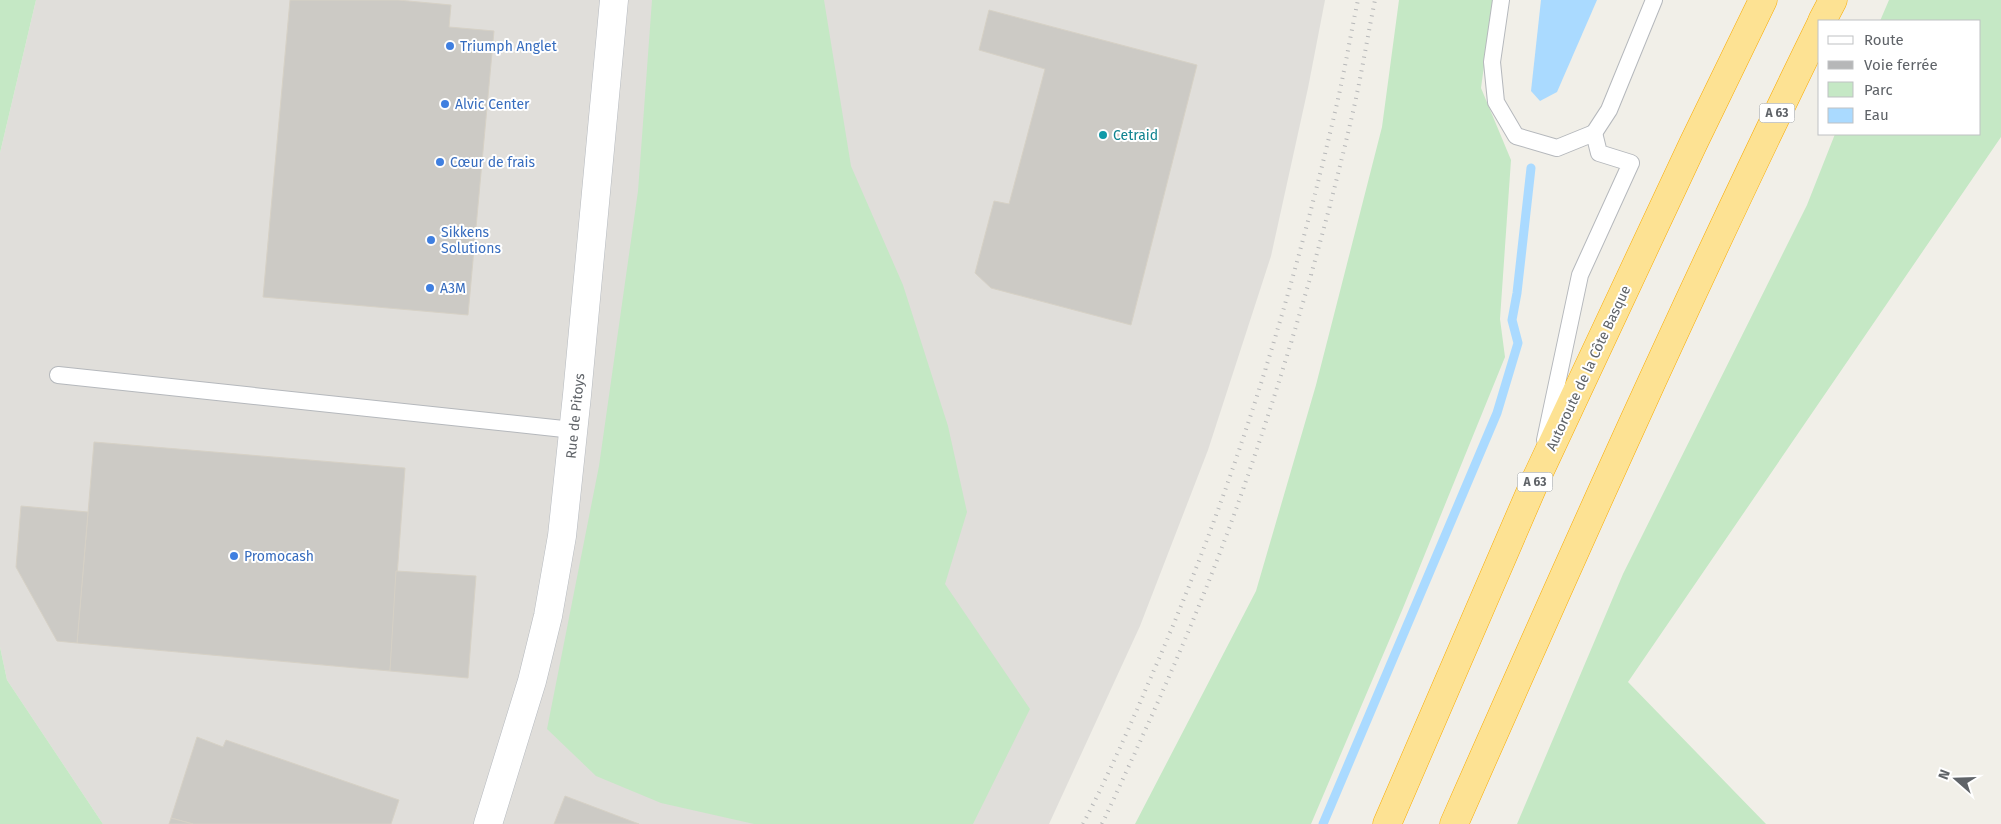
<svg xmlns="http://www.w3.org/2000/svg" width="2001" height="824" font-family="'Fira Sans',sans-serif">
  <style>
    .industrial { fill: #e0deda }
    .green { fill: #c5e8c5 }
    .water { fill: #aadaff }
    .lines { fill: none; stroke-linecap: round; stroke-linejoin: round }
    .stream { stroke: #aadaff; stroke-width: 9 }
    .building { fill: #cccac5; stroke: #d6d1c6 }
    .lane-casing { stroke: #b5b8bc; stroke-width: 18 }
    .secondary-casing { stroke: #b6babf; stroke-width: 29 }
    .highway-casing { stroke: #f9ab00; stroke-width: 29 }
    .lane { stroke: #fff; stroke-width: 16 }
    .secondary { stroke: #fff; stroke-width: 28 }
    .highway { stroke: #fde293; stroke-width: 28 }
    .rail { stroke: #b6b7b8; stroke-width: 4; stroke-dasharray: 1 6; stroke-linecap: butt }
    .shop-dot { fill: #3f7fe0; stroke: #fff; stroke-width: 2 }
    .culture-dot { fill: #0f9aa8; stroke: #fff; stroke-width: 2 }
    .labels { text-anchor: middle; stroke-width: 4; stroke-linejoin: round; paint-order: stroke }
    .shield { fill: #fff; stroke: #8f9295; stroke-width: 1 }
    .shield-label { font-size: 12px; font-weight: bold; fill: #5f6368 }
    .shop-label { font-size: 14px; fill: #366cbe; stroke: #fff; text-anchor: start }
    .culture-label { font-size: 14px; fill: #0d838f; stroke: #fff; text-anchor: start }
    .street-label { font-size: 14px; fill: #5f6368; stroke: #fff }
  </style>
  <rect width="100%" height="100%" fill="#f1efe8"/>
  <polygon class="industrial" points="36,0 1325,0 1308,88 1271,256 1208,450 1140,626 1049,824 103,824 7,680 0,647 0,153"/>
  <g class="green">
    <polygon points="0,0 36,0 0,153"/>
    <polygon points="652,0 824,0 851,166 903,285 948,426 967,512 945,584 1030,709 973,824 754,824 661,803 596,776 547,729 599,466 638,191"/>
    <polygon points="1399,0 1493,0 1481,88 1511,160 1500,319 1505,357 1403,608 1311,824 1135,824 1256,591 1316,385 1382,127"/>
    <polygon points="1889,0 2001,0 2001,137 1628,682 1766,824 1517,824 1623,574 1807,205 1835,134 1980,134 1980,21 1880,21"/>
    <polygon points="0,647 7,680 103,824 0,824"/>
  </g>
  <polygon class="water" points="1541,0 1597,0 1557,92 1540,101 1531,91"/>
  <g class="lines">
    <polyline class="stream" points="1323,824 1497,413 1518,343 1512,320 1517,293 1531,168"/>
  </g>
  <g class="building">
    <polygon points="290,0 398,0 451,5 449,27 494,31 468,315 263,297"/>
    <polygon points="989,10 1197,65 1131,325 991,288 975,273 994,201 1009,204 1045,69 979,50"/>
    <polygon points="94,442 405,468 390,671 77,643"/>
    <polygon points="21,506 88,512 77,643 57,641 16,567"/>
    <polygon points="396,571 476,576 468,678 390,671"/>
    <polygon points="197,737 223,747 226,740 399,800 391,824 193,824 171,818"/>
    <polygon points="565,796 639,824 554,824"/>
    <polygon points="171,818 193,824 169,824"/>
  </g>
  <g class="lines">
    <defs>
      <g id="lane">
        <polyline points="1501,0 1492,62 1496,102 1516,136 1557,148 1594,133 1599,153 1631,163 1580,275 1545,440"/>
        <polyline points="1594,133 1609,110 1654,0"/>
        <polyline points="58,375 573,430"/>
      </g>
      <polyline id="secondary" points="488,824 532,681 548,616 562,536 577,395 614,0"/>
      <g id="highway">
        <polyline points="1822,21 1833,0"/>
        <polyline points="1387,824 1536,479 1693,144 1763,0"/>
        <path d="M1454 824C1572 556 1691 289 1820 26"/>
      </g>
    </defs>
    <use href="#lane" class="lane-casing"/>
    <use href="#secondary" class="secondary-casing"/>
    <use href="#highway" class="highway-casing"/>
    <use href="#lane" class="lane"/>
    <use href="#secondary" class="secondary"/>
    <use href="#highway" class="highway"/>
    <g class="rail">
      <path d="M1083 824C1108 776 1130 726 1151 677 1231 495 1290 305 1335 112 1344 75 1350 37 1358 0"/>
      <path d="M1102 824C1152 717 1201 609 1240 498 1284 373 1322 245 1352 116 1361 78 1367 39 1375 0"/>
    </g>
  </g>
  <g class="shop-dot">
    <circle cx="450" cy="46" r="5"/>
    <circle cx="445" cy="104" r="5"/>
    <circle cx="440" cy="162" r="5"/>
    <circle cx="431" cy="240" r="5"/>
    <circle cx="430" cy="288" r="5"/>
    <circle cx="234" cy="556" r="5"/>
  </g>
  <circle class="culture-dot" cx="1103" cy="135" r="5"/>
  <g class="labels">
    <g class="shield">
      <rect x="1759.5" y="103.5" width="35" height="19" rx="4"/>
      <rect x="1517.5" y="472.5" width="35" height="19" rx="4"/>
    </g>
    <g class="shield-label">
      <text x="1777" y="117">A 63</text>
      <text x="1535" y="486">A 63</text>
    </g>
    <g class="shop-label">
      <text x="460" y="51">Triumph Anglet</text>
      <text x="455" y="109">Alvic Center</text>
      <text x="450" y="167">Cœur de frais</text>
      <text x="441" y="237">Sikkens<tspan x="441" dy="16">Solutions</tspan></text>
      <text x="440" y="293">A3M</text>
      <text x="244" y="561">Promocash</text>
    </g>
    <g class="culture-label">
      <text x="1113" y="140">Cetraid</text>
    </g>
    <g class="street-label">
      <text transform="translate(1588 368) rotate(-65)" y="5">Autoroute de la Côte Basque</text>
      <text transform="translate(575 416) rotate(-84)" y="5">Rue de Pitoys</text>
    </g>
  </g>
  <rect x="1818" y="20" width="162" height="115" fill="#ffffff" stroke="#bfc1c3"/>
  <rect x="1828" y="36" width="25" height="8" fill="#ffffff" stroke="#bfc1c3"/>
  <text x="1864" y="45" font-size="15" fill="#5f6368">Route</text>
  <rect x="1828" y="61" width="25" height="8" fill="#b6b7b8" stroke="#bfc1c3"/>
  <text x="1864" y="70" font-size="15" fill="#5f6368">Voie ferrée</text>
  <rect x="1828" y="82" width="25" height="15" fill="#c5e8c5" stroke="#bfc1c3"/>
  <text x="1864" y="95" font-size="15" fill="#5f6368">Parc</text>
  <rect x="1828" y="108" width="25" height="15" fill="#aadaff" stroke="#bfc1c3"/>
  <text x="1864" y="120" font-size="15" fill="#5f6368">Eau</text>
  <g transform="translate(1956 779) rotate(290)" stroke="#ffffff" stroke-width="4" paint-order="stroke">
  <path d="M0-4L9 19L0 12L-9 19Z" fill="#5f6368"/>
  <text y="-8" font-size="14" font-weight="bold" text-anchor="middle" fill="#5f6368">N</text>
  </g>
</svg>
